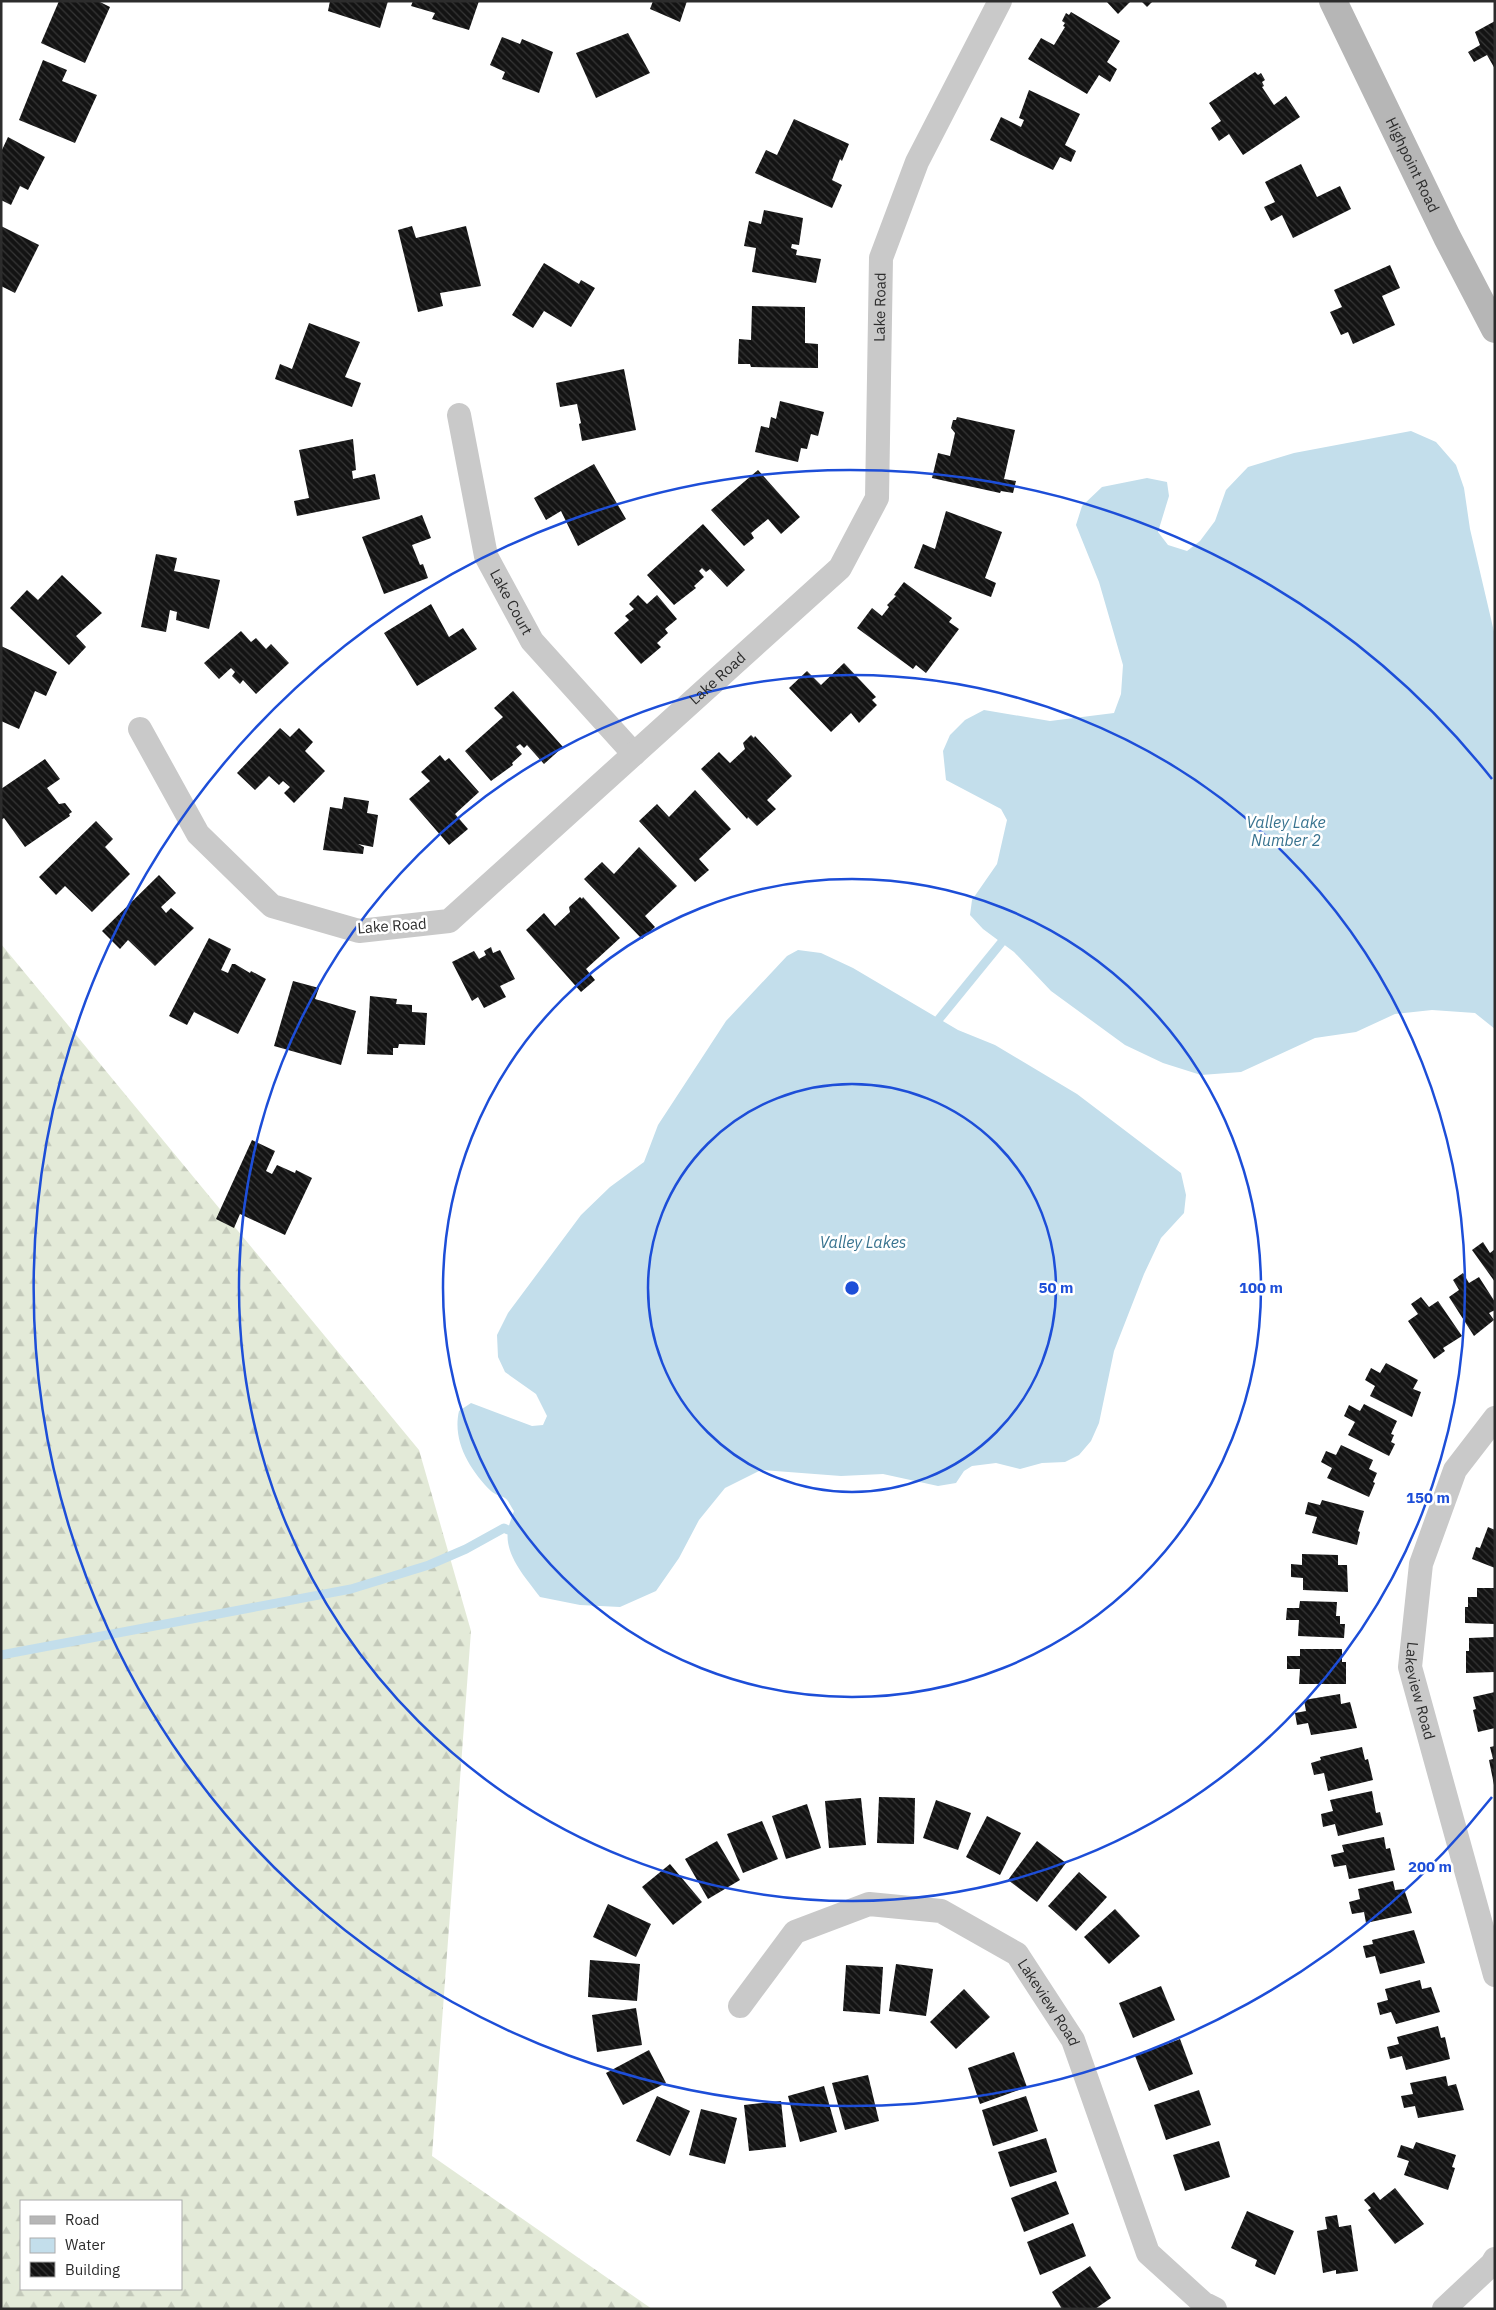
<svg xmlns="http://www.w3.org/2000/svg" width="1496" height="2310" font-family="'IBM Plex Sans',sans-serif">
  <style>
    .forest { fill: url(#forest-firs); fill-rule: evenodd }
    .water { fill: #c3deeb }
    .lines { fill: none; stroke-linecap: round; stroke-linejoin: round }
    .stream { stroke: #c3deeb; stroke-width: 9 }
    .building { fill: url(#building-back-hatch) }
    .street { stroke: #c9c9c9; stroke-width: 24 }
    .secondary { stroke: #b6b6b6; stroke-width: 28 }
    .ring { fill: none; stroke: #1d4ed8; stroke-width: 2.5 }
    .labels { text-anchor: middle; stroke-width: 5; stroke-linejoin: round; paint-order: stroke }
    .street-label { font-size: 15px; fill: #2c2c2c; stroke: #fff }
    .water-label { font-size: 16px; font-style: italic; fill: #38738f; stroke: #fff }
    .centre { fill: #1d4ed8; stroke: #fff; stroke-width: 2.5 }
    .ring-label { font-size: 15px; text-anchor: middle; font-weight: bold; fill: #1d4ed8; stroke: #fff; stroke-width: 5; stroke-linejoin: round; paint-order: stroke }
  </style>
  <defs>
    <pattern id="forest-firs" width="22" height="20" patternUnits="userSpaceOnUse" patternTransform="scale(1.25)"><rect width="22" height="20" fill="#e3ead8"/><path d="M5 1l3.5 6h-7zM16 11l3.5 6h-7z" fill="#c3c9ba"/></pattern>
    <pattern id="building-back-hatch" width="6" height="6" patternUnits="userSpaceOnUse" patternTransform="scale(1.25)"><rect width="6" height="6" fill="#131313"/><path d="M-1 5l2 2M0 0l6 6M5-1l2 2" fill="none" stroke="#363636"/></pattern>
  </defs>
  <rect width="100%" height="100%" fill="#fff"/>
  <path class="forest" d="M1 944 419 1450 471 1631 432 2156 652 2309H1ZM21 2201H181V2289H21Z"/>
  <g class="water">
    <polygon points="1411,431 1436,442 1456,465 1464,488 1470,529 1495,636 1495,1029 1475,1013 1432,1010 1395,1014 1356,1032 1315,1038 1241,1072 1201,1075 1163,1063 1125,1045 1051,991 1014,952 983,929 970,915 972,900 997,864 1007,820 1001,809 946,780 943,751 950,735 965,720 984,710 1050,721 1114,713 1121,694 1123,665 1099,582 1076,525 1082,506 1102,487 1147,478 1167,482 1169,496 1158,532 1168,545 1187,551 1200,541 1215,521 1226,490 1248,467 1294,453"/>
    <path d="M798 950 821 953 853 968 958 1030 995 1045 1077 1094 1181 1173 1186 1195 1184 1213 1161 1238 1144 1274 1114 1351 1099 1423 1091 1441 1079 1455 1065 1462 1042 1463 1020 1469 996 1463 972 1466 964 1471 956 1483 938 1486 883 1474 841 1476 761 1470 725 1488 699 1520 679 1558 656 1591 620 1607 580 1605 540 1597C526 1578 504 1555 508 1530 509 1524 512 1517 514 1511 511 1507 509 1501 505 1498 500 1495 495 1495 491 1491 470 1470 452 1441 459 1411L471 1403 532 1426 543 1425 547 1416 536 1394 505 1372 498 1357 497 1335 508 1313 581 1215 610 1187 644 1162 658 1125 726 1021 787 956Z"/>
  </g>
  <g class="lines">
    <g class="stream">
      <polyline points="939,1019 1001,943"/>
      <polyline points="1,1655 351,1589 429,1565 466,1549 504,1528 508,1530"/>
    </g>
  </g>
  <g class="building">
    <polygon points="59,1 98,1 110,7 85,63 41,43"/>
    <polygon points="330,1 388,1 380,28 328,11"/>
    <polygon points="413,1 479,1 469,30 432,19 435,13 411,6"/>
    <polygon points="653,1 687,1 680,22 650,9"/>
    <polygon points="1106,1 1131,1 1118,14"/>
    <polygon points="1141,1 1153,1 1147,7"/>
    <polygon points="1071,12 1120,41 1107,62 1117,69 1110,82 1099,75 1087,94 1028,59 1041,38 1054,45 1065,27 1063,26 1065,23 1062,21 1066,13 1069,15"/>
    <polygon points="1495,21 1495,69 1487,55 1474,62 1468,52 1480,45 1475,32"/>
    <polygon points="628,33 650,73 596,98 576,53"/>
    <polygon points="502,37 520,44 522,39 553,52 539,93 502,79 505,72 490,65"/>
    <polygon points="43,60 67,70 62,81 97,95 75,143 19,120"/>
    <polygon points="1255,72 1258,75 1261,73 1265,80 1262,82 1264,86 1262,87 1274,105 1286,96 1300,117 1243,155 1229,134 1219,141 1211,128 1221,121 1209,103"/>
    <polygon points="1029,90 1080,114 1065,145 1076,151 1071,162 1060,157 1053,170 990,140 1001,117 1021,127 1024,120 1019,118"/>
    <polygon points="794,119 849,144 842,161 840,159 832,180 842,185 832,208 755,173 766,150 777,155"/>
    <polygon points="8,137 45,157 28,190 20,186 11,205 1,200 1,152"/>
    <polygon points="1301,164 1317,197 1340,186 1351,209 1293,238 1282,215 1271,221 1264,207 1275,202 1265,182"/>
    <polygon points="764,210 803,218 799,245 792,244 791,248 797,250 796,255 821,259 816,283 752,272 756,248 744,246 749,221 761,224"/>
    <polygon points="1,226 39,245 15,293 1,286"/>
    <polygon points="412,226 416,238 466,226 481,286 440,293 443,306 418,312 398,230"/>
    <polygon points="544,263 579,284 581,280 595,288 571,327 544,311 533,328 512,315"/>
    <polygon points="1390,265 1400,288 1382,296 1395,325 1353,344 1348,332 1341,335 1330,312 1342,307 1334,290"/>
    <polygon points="752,306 805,307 805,343 818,344 818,368 751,367 750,364 738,364 739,339 751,340"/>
    <polygon points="309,323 360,342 345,377 361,383 352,407 275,379 280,364 292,369"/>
    <polygon points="624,369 636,430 582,441 579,424 581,423 577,404 560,407 556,383"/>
    <polygon points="780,401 824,412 818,436 811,434 807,449 801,448 798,462 755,452 761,426 769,428 771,417 776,419"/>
    <polygon points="957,417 1015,430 1004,479 1016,481 1013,493 1001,491 1000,493 932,478 938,453 950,456 955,433 951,428 953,420 956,420"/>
    <polygon points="353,439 356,470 352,471 353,479 375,474 380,499 297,516 294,501 309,498 299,450"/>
    <polygon points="594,464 626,519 578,546 561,511 546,520 534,498"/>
    <polygon points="758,470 800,517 781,534 768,519 751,533 754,538 744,546 711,510"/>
    <polygon points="946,511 1002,532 985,578 996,583 991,597 914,568 923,544 935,549"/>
    <polygon points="422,515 431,538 412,545 420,565 423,564 428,578 384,594 362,537"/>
    <polygon points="703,524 745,570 727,587 710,569 706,572 702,568 699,571 704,577 694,586 696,588 674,605 647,575"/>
    <polygon points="156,554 177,558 174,571 220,580 209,629 176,620 177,612 170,610 166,632 141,627"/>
    <polygon points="62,575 102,613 76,636 86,647 69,665 10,608 27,590 38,600"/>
    <polygon points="904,582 952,618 949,622 959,629 926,673 916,665 913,669 857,628 872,608 882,616 889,607 887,605 896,596 894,595"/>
    <polygon points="638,595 647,604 657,595 677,619 665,629 668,633 657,643 661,647 641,664 614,633 629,620 625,616 634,609 629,604"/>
    <polygon points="431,604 449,637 463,628 477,649 417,686 384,633"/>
    <polygon points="241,631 251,642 256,638 266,649 271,644 289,663 256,694 243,680 240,684 232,676 235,672 231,668 219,679 204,663"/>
    <polygon points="1,646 57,672 46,696 35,691 19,729 1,721"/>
    <polygon points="844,663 876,697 872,700 877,705 859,723 851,713 831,732 789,688 807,671 821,685"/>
    <polygon points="513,691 563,747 544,764 527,745 524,748 520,744 516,747 522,754 512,763 513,765 491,781 465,751 503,717 494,708"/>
    <polygon points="280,728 290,737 299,728 313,742 305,751 325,771 294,803 284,793 290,787 283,781 279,785 269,776 255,790 237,773"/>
    <polygon points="751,735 754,738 755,736 792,776 767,800 776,809 757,826 748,817 747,819 701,769 719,752 730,763 745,749 743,743"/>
    <polygon points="440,755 445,761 449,758 479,792 455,814 468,829 449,845 409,799 430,781 421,772"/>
    <polygon points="45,759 60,779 47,788 59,804 65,803 72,812 69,814 70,816 25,847 4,818 1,820 1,789"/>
    <polygon points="695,790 731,829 699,859 709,870 695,882 639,821 657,804 669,817"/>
    <polygon points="344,797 369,801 367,813 378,815 373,847 358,844 364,847 363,854 323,850 330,807 342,809"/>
    <polygon points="96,821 113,839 105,847 130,874 92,912 65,886 56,895 39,877"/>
    <polygon points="639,847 677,886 645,916 655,927 642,939 584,879 602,862 614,874"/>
    <polygon points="159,875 176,893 161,907 166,913 171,908 194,928 155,966 128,940 120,949 102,931"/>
    <polygon points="580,897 582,899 583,897 620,938 586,969 595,980 581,992 526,930 544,913 555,926 570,912 569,907"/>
    <polygon points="209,938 231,949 221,970 228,973 232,964 235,964 250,973 251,971 266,979 238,1034 194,1012 187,1025 169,1016"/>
    <polygon points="491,947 493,953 500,950 515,979 500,986 506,997 484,1008 478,997 472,1001 452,962 474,951 479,959 486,955 484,951"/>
    <polygon points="293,981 319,988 315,999 356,1011 341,1065 274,1046"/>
    <polygon points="370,996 397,999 396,1004 412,1005 412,1012 427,1013 425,1045 399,1044 398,1048 393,1048 393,1055 367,1054"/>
    <polygon points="252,1140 275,1151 266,1171 272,1174 277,1165 295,1173 296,1170 312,1178 285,1235 240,1214 234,1228 216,1219"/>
    <polygon points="1483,1242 1490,1253 1495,1249 1495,1282 1472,1250"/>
    <polygon points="1463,1273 1469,1283 1479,1277 1495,1302 1495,1310 1489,1313 1494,1320 1474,1336 1449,1297 1459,1290 1453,1280"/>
    <polygon points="1421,1297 1429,1307 1438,1301 1462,1336 1443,1348 1445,1351 1434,1359 1408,1321 1418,1314 1411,1304"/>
    <polygon points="1386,1363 1418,1380 1413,1389 1421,1392 1412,1417 1370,1396 1375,1386 1365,1380 1371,1368 1380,1373"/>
    <polygon points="1364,1404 1397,1421 1391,1434 1394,1435 1391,1442 1395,1444 1389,1456 1348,1435 1355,1422 1344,1416 1349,1405 1360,1411"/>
    <polygon points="1341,1445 1373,1460 1369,1469 1377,1473 1373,1482 1375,1483 1369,1497 1327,1478 1332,1468 1321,1462 1326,1451 1336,1455"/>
    <polygon points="1322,1500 1364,1511 1358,1531 1360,1532 1357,1545 1312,1533 1317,1517 1305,1514 1308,1502 1320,1505"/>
    <polygon points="1488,1527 1495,1530 1495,1568 1472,1559 1476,1547 1480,1548"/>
    <polygon points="1302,1554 1338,1555 1338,1565 1347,1565 1348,1592 1303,1590 1303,1578 1291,1577 1291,1564 1302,1565"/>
    <polygon points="1477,1588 1495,1588 1495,1624 1465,1623 1465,1607 1468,1607 1468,1597 1477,1597"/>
    <polygon points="1300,1601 1337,1602 1336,1616 1340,1616 1340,1624 1345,1624 1344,1638 1298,1636 1299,1620 1286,1620 1287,1608 1299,1608"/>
    <polygon points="1495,1637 1495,1672 1466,1673 1466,1651 1469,1651 1469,1638"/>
    <polygon points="1300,1649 1342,1649 1342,1662 1346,1662 1346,1684 1299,1684 1300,1669 1287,1669 1287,1656 1300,1656"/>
    <polygon points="1495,1692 1495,1728 1478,1732 1473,1710 1476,1709 1473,1697"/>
    <polygon points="1340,1694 1341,1704 1350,1702 1357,1728 1311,1735 1308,1723 1297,1725 1295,1713 1306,1711 1304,1700"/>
    <polygon points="1495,1746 1495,1785 1494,1785 1489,1760 1493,1759 1490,1747"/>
    <polygon points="1362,1747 1365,1760 1368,1759 1373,1780 1328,1791 1324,1773 1314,1775 1311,1763 1321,1760 1320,1757"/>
    <polygon points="1372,1791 1376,1813 1380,1812 1383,1825 1338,1836 1335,1824 1323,1827 1321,1814 1333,1811 1330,1800"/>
    <polygon points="879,1797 915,1798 914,1844 877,1843"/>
    <polygon points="861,1798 866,1845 829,1848 825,1801"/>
    <polygon points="936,1800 971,1813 958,1850 923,1838"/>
    <polygon points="807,1804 821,1848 786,1859 772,1816"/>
    <polygon points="987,1816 1021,1833 1000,1875 966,1857"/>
    <polygon points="762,1821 778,1859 743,1873 727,1834"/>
    <polygon points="1384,1837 1386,1849 1390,1848 1395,1870 1349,1879 1346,1865 1334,1867 1331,1855 1344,1852 1342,1845"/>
    <polygon points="717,1841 740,1880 708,1899 685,1859"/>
    <polygon points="1037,1841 1066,1863 1037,1902 1008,1880"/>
    <polygon points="670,1864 702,1902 673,1925 642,1887"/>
    <polygon points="1079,1872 1107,1897 1076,1931 1048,1906"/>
    <polygon points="1393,1881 1395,1890 1404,1889 1412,1913 1366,1923 1364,1912 1352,1914 1349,1902 1360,1899 1358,1889"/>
    <polygon points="608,1904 651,1924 636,1957 593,1937"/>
    <polygon points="1115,1909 1140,1936 1109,1964 1084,1937"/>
    <polygon points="1414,1930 1425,1963 1380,1974 1375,1956 1366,1958 1363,1946 1373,1944 1372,1940"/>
    <polygon points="590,1960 640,1964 637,2001 588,1997"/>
    <polygon points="896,1964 933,1969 926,2016 889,2011"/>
    <polygon points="846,1965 883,1967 880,2014 843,2011"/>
    <polygon points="1420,1980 1422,1989 1431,1987 1440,2012 1396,2024 1391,2012 1380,2015 1377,2003 1388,2000 1385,1989"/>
    <polygon points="1161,1986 1175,2020 1133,2038 1119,2003"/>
    <polygon points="964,1989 990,2017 956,2049 930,2022"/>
    <polygon points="636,2008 642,2045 597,2052 592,2015"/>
    <polygon points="1438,2026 1441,2038 1445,2037 1450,2059 1406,2070 1402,2056 1390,2059 1387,2047 1399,2044 1397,2037"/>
    <polygon points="1180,2039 1193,2074 1149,2091 1135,2056"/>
    <polygon points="649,2050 666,2083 623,2105 606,2073"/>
    <polygon points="1014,2052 1027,2087 980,2104 968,2068"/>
    <polygon points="868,2075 879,2121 845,2130 832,2083"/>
    <polygon points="1446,2076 1448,2086 1456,2084 1464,2110 1418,2118 1415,2106 1404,2108 1401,2096 1413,2094 1410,2083"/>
    <polygon points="824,2086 837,2132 800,2142 788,2096"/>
    <polygon points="1199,2090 1211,2125 1166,2140 1154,2105"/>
    <polygon points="657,2096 690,2111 670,2156 636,2141"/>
    <polygon points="1026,2096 1038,2131 993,2146 982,2110"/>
    <polygon points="781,2101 786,2147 749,2151 744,2105"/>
    <polygon points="701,2109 737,2118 725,2164 689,2155"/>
    <polygon points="1046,2138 1057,2172 1010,2187 998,2152"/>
    <polygon points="1219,2141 1230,2177 1185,2191 1173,2155"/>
    <polygon points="1416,2142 1456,2155 1452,2167 1455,2168 1448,2190 1404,2175 1409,2161 1397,2157 1401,2145 1413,2149"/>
    <polygon points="1056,2181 1069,2214 1024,2232 1011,2198"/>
    <polygon points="1395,2188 1424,2224 1395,2244 1368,2210 1371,2208 1364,2200 1374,2192 1380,2200"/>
    <polygon points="1247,2211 1294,2231 1275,2275 1255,2266 1257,2260 1231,2248"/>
    <polygon points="1337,2215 1339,2227 1351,2225 1358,2271 1336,2274 1336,2270 1323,2273 1317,2231 1327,2229 1325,2217"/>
    <polygon points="1073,2223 1086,2256 1040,2275 1027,2242"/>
    <polygon points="1090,2266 1111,2298 1095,2309 1062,2309 1052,2292"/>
  </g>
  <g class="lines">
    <g class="street">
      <path id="s1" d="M459 415 486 556 532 641 634 754"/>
      <path id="s2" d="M140 729 198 834 272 906 359 931 449 921 840 568 877 498 881 258 917 162 1000 1"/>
      <path id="s3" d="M1495 1418 1455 1470 1421 1564 1410 1667 1495 1975"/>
      <path id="s4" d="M740 2006 795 1932 869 1904 941 1911 1017 1954 1073 2040 1148 2253 1203 2303 1215 2309"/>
      <polyline points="1444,2309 1492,2264 1495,2259"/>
    </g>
    <path class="secondary" id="s5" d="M1333 1 1447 237 1495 329"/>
  </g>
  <g class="ring">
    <circle cx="852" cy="1288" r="204"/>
    <circle cx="852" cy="1288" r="409"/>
    <circle cx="852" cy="1288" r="613"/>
    <path d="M1492 1797A818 818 0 1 1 1492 779"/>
  </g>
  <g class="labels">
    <g class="street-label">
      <text dy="5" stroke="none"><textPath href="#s5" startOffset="182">Highpoint Road</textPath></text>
      <text dy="5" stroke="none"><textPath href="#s2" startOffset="1201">Lake Road</textPath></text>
      <text dy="5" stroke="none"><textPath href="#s1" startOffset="196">Lake Court</textPath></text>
      <text dy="5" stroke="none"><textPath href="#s2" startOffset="766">Lake Road</textPath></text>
      <text transform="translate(392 926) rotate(-4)" y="5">Lake Road</text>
      <text dy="5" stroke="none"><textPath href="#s3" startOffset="294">Lakeview Road</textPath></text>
      <text dy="5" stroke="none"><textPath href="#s4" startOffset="389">Lakeview Road</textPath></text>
    </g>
    <g class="water-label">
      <text x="1286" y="828">Valley Lake<tspan x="1286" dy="18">Number 2</tspan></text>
      <text x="863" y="1248">Valley Lakes</text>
    </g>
  </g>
  <circle cx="852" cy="1288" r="8" class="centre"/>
  <g class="ring-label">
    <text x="1056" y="1293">50 m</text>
    <text x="1261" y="1293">100 m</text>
    <text x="1428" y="1503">150 m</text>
    <text x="1430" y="1872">200 m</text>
  </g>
  <rect width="1496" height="2310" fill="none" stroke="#2c2c2c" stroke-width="5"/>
  <rect x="20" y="2200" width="162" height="90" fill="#ffffff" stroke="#ababab"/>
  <rect x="30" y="2216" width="25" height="8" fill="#b6b6b6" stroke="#ababab"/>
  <text x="65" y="2225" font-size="15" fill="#2c2c2c">Road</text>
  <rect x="30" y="2238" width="25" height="15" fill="#c3deeb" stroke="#ababab"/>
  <text x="65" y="2250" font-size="15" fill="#2c2c2c">Water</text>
  <rect x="30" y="2262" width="25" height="15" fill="url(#building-back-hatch)" stroke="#ababab"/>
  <text x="65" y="2275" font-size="15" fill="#2c2c2c">Building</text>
</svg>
